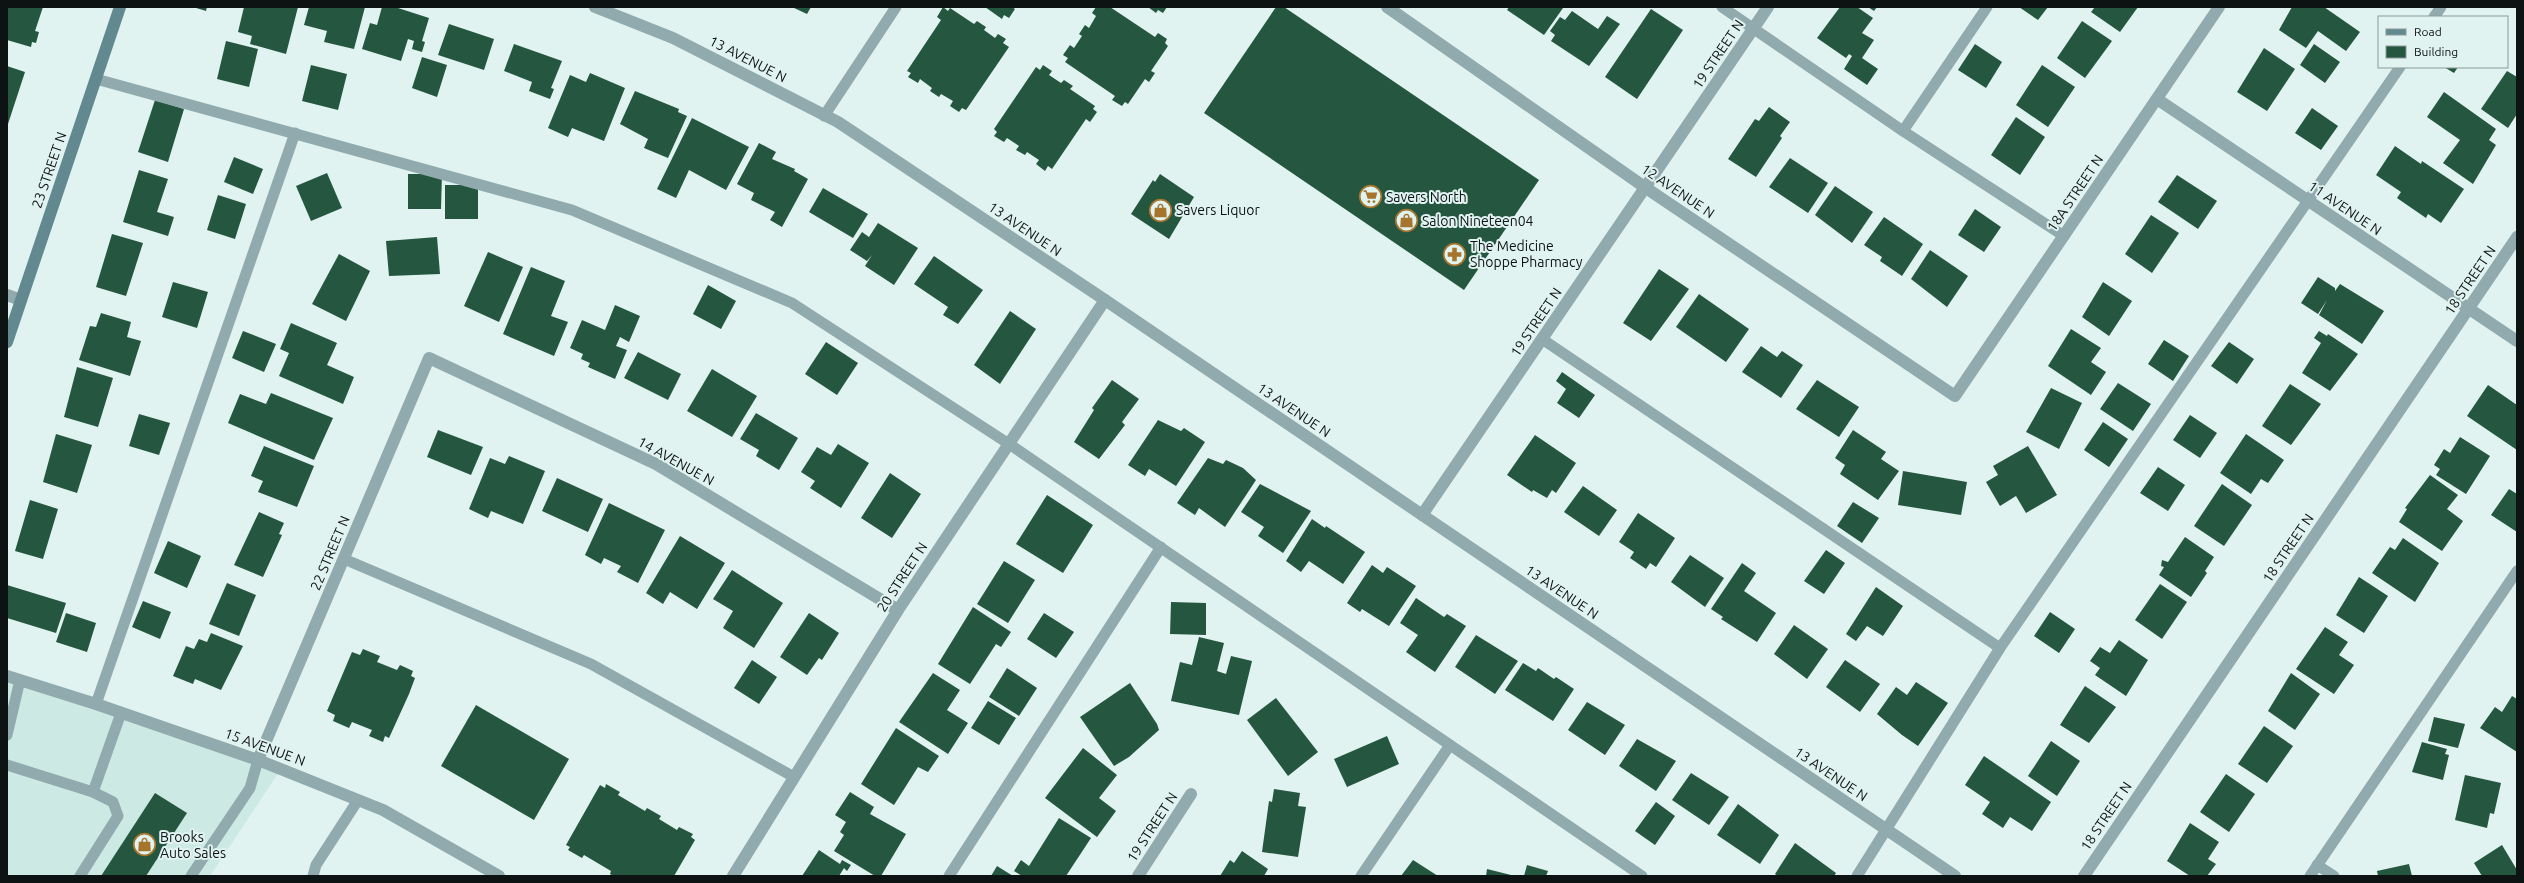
<svg xmlns="http://www.w3.org/2000/svg" width="2524" height="883" font-family="Ubuntu,sans-serif">
  <style>
    .built { fill: #cce9e4 }
    .building { fill: #255640 }
    .lines { fill: none; stroke-linecap: round; stroke-linejoin: round }
    .lane { stroke: #90aaae; stroke-width: 11 }
    .street { stroke: #90aaae; stroke-width: 12 }
    .secondary { stroke: #62898f; stroke-width: 12 }
    .labels { text-anchor: middle; stroke-width: 4; stroke-linejoin: round; paint-order: stroke }
    .street-label { font-size: 14px; fill: #0d1313; stroke: #e0f3f0 }
    .poi-label { font-size: 14px; fill: #0d1313; stroke: #e0f3f0; text-anchor: start }
  </style>
  <rect width="100%" height="100%" fill="#e0f3f0"/>
  <polygon class="built" points="7,678 281,769 210,876 7,876"/>
  <g class="building">
    <polygon points="7,7 43,7 35,31 39,32 36,43 32,42 31,47 7,40"/>
    <polygon points="193,7 207,7 206,11"/>
    <polygon points="244,7 298,7 286,54 250,44 252,36 238,32"/>
    <polygon points="309,7 365,7 354,49 324,42 327,31 304,25"/>
    <polygon points="382,7 395,7 429,18 422,41 425,42 422,52 412,49 414,41 408,39 401,61 362,49 370,23 377,25"/>
    <polygon points="792,7 811,7 807,14"/>
    <polygon points="943,7 948,11 950,8 974,24 977,21 986,27 984,30 995,38 998,34 1006,39 1003,43 1009,47 966,110 962,108 959,112 950,106 953,101 941,94 939,97 930,91 932,88 920,79 918,83 908,77 911,73 907,71 941,20 937,17"/>
    <polygon points="985,7 1012,7 1015,9 1009,18 1004,15 1002,19"/>
    <polygon points="1096,7 1110,7 1155,37 1158,33 1167,39 1165,43 1168,46 1151,71 1155,73 1149,82 1145,79 1128,104 1125,102 1122,106 1112,100 1115,96 1065,62 1068,58 1063,55 1070,45 1074,48 1082,36 1079,34 1085,25 1089,28 1096,16 1092,13"/>
    <polygon points="1148,7 1167,7 1163,13 1158,10 1156,13"/>
    <polygon points="1276,7 1284,7 1539,180 1464,290 1204,113"/>
    <polygon points="1509,7 1560,7 1563,8 1544,35 1507,10"/>
    <polygon points="1840,7 1857,7 1873,18 1862,33 1874,40 1862,58 1878,69 1867,85 1844,69 1852,56 1849,54 1846,58 1817,38"/>
    <polygon points="1868,7 1877,7 1874,11"/>
    <polygon points="2019,7 2048,7 2038,20"/>
    <polygon points="2095,7 2138,7 2120,32 2091,12"/>
    <polygon points="2292,7 2324,7 2360,32 2346,51 2318,31 2306,48 2279,30"/>
    <polygon points="1651,9 1683,30 1637,99 1605,77"/>
    <polygon points="1572,11 1598,29 1607,16 1620,24 1589,66 1551,41 1555,35 1550,31 1560,17 1565,20"/>
    <polygon points="2082,21 2112,41 2085,78 2057,58"/>
    <polygon points="449,24 494,39 484,70 438,55"/>
    <polygon points="226,41 258,49 249,87 217,79"/>
    <polygon points="514,44 562,61 551,88 554,89 550,99 529,91 532,82 504,71"/>
    <polygon points="1975,44 2002,62 1986,88 1958,70"/>
    <polygon points="2314,44 2340,62 2325,83 2300,65"/>
    <polygon points="2264,48 2295,69 2267,111 2237,92"/>
    <polygon points="422,57 447,65 437,97 412,88"/>
    <polygon points="311,65 347,74 338,110 302,101"/>
    <polygon points="1043,65 1052,71 1049,75 1061,83 1064,80 1073,86 1070,89 1095,106 1093,109 1097,112 1090,122 1086,119 1052,169 1048,166 1045,171 1036,164 1039,160 1027,152 1025,155 1016,150 1019,146 1007,138 1004,142 994,136 997,132 994,129 1036,67 1040,70"/>
    <polygon points="2042,65 2075,87 2048,127 2016,105"/>
    <polygon points="7,66 25,72 7,127"/>
    <polygon points="2444,67 2458,67 2454,73"/>
    <polygon points="2507,71 2517,77 2517,114 2508,128 2481,109"/>
    <polygon points="590,73 625,88 604,141 572,128 568,137 548,128 570,75 586,82"/>
    <polygon points="635,91 679,109 678,112 687,116 668,158 644,148 648,139 620,124"/>
    <polygon points="2444,92 2496,129 2489,140 2496,145 2473,184 2443,163 2460,140 2427,117"/>
    <polygon points="155,100 184,109 168,162 138,152"/>
    <polygon points="1769,107 1790,122 1780,136 1782,138 1756,177 1728,159 1755,119 1759,121"/>
    <polygon points="2312,108 2338,126 2321,150 2295,133"/>
    <polygon points="2016,117 2045,137 2020,175 1991,155"/>
    <polygon points="692,118 749,147 726,190 689,170 676,198 657,189"/>
    <polygon points="759,143 776,152 772,159 795,169 794,171 808,179 782,227 770,220 775,212 751,200 754,193 737,184"/>
    <polygon points="2395,146 2421,164 2422,161 2464,189 2441,223 2428,214 2426,218 2397,198 2401,192 2376,175"/>
    <polygon points="234,157 263,169 253,194 224,182"/>
    <polygon points="1790,158 1828,183 1808,213 1769,187"/>
    <polygon points="139,170 168,179 157,212 174,217 168,236 123,222"/>
    <polygon points="327,173 342,208 311,221 296,186"/>
    <polygon points="408,174 442,174 441,209 408,209"/>
    <polygon points="1160,174 1194,197 1169,239 1131,214 1153,180 1155,182"/>
    <polygon points="2177,175 2217,201 2198,229 2158,202"/>
    <rect x="445" y="185" width="33" height="34"/>
    <polygon points="1835,186 1873,212 1852,243 1815,215"/>
    <polygon points="823,188 868,214 853,238 809,212"/>
    <polygon points="218,195 246,204 235,239 207,230"/>
    <polygon points="1975,209 2001,227 1984,252 1958,235"/>
    <polygon points="2151,215 2179,233 2152,273 2125,254"/>
    <polygon points="1884,217 1923,244 1902,276 1880,261 1882,257 1864,245"/>
    <polygon points="878,223 918,248 894,285 865,266 872,255 867,261 850,250 862,232 869,237"/>
    <polygon points="112,234 143,243 126,296 96,287"/>
    <polygon points="437,237 440,274 389,276 386,241"/>
    <polygon points="1930,250 1968,276 1947,307 1911,279"/>
    <polygon points="488,252 523,267 499,322 464,306"/>
    <polygon points="339,254 370,271 346,321 312,304"/>
    <polygon points="934,256 983,290 958,324 943,315 948,307 914,284"/>
    <polygon points="531,267 565,281 551,316 568,322 554,356 503,334"/>
    <polygon points="1659,269 1689,289 1651,341 1623,323"/>
    <polygon points="2318,277 2335,288 2335,291 2340,284 2384,311 2362,344 2319,315 2327,300 2318,314 2301,303"/>
    <polygon points="173,282 208,292 197,328 162,317"/>
    <polygon points="2103,282 2132,301 2109,336 2082,317"/>
    <polygon points="708,285 736,301 721,329 693,314"/>
    <polygon points="1699,294 1749,329 1726,362 1676,327"/>
    <polygon points="615,305 640,316 629,342 620,337 616,346 627,350 615,379 588,367 590,363 581,359 583,354 570,348 582,320 605,330"/>
    <polygon points="1010,311 1036,329 1000,384 974,365"/>
    <polygon points="101,313 131,322 127,337 141,341 130,376 79,360 90,326 96,327"/>
    <polygon points="291,323 337,343 327,365 354,377 343,404 279,376 289,353 280,349"/>
    <polygon points="2071,329 2101,348 2091,362 2106,372 2091,395 2048,366"/>
    <polygon points="243,331 276,344 264,372 232,358"/>
    <polygon points="2319,331 2327,336 2328,334 2358,354 2330,391 2302,373 2321,343 2314,338"/>
    <polygon points="2164,340 2189,356 2173,381 2148,364"/>
    <polygon points="826,342 858,363 837,395 805,374"/>
    <polygon points="2229,342 2254,359 2237,384 2211,366"/>
    <polygon points="1761,346 1777,357 1782,351 1803,365 1781,398 1742,372"/>
    <polygon points="638,352 681,374 668,400 624,378"/>
    <polygon points="77,367 113,378 98,427 64,417"/>
    <polygon points="712,369 757,396 732,437 687,411"/>
    <polygon points="1562,372 1595,395 1579,418 1557,403 1566,389 1556,381"/>
    <polygon points="1112,380 1139,399 1122,422 1125,425 1099,459 1074,442 1094,410 1092,408"/>
    <polygon points="1817,380 1859,407 1839,437 1796,409"/>
    <polygon points="2118,383 2151,404 2133,431 2100,409"/>
    <polygon points="2290,384 2321,404 2291,445 2262,426"/>
    <polygon points="2488,385 2517,405 2517,450 2467,416"/>
    <polygon points="2051,388 2082,403 2059,449 2026,432"/>
    <polygon points="271,393 333,418 314,460 228,423 240,394 266,404"/>
    <polygon points="756,413 798,438 779,470 756,456 759,450 740,439"/>
    <polygon points="139,414 170,423 159,455 129,446"/>
    <polygon points="2190,415 2217,433 2200,458 2173,440"/>
    <polygon points="1158,420 1181,431 1184,428 1205,442 1176,486 1149,469 1145,476 1128,465"/>
    <polygon points="2103,422 2128,439 2109,467 2084,450"/>
    <polygon points="438,430 483,447 471,475 427,457"/>
    <polygon points="1853,430 1886,452 1881,459 1899,471 1878,500 1840,474 1845,465 1835,458"/>
    <polygon points="56,434 92,445 77,493 43,482"/>
    <polygon points="2246,434 2284,460 2268,483 2261,479 2251,494 2220,473"/>
    <polygon points="1535,435 1576,463 1556,493 1552,490 1547,498 1533,490 1532,492 1507,475"/>
    <polygon points="2460,437 2490,456 2466,494 2436,475 2440,469 2434,465 2444,449 2450,453"/>
    <polygon points="838,444 869,463 841,508 810,488 815,481 801,472 817,447 831,455"/>
    <polygon points="264,446 314,466 297,507 258,492 263,481 251,476"/>
    <polygon points="2028,446 2057,495 2026,513 2016,496 2000,506 1986,482 1998,475 1993,466"/>
    <polygon points="509,456 545,471 523,524 491,511 488,518 469,509 490,458 505,464"/>
    <polygon points="1208,458 1223,464 1226,460 1243,468 1256,480 1225,527 1199,508 1195,515 1177,503"/>
    <polygon points="2158,467 2185,485 2168,511 2140,493"/>
    <polygon points="1903,471 1967,482 1961,515 1898,505"/>
    <polygon points="890,473 921,494 892,538 861,518"/>
    <polygon points="2430,475 2458,495 2447,509 2463,521 2442,551 2399,522 2407,509 2405,508"/>
    <polygon points="557,478 603,499 588,532 542,511"/>
    <polygon points="1260,484 1311,511 1283,553 1258,536 1264,527 1241,512"/>
    <polygon points="2222,484 2252,505 2224,546 2194,526"/>
    <polygon points="1583,486 1617,510 1599,536 1564,512"/>
    <polygon points="2509,489 2517,494 2517,532 2491,515"/>
    <polygon points="1047,495 1093,525 1063,573 1016,544"/>
    <polygon points="30,500 58,509 43,559 15,551"/>
    <polygon points="1853,502 1879,518 1862,543 1837,526"/>
    <polygon points="609,503 665,530 638,583 617,572 621,566 604,558 601,564 585,555"/>
    <polygon points="259,512 284,523 279,534 282,535 263,577 234,565"/>
    <polygon points="1638,513 1675,538 1656,567 1650,563 1646,569 1630,558 1634,552 1619,542"/>
    <polygon points="1312,519 1325,528 1326,526 1365,552 1343,584 1309,561 1301,572 1286,561"/>
    <polygon points="680,536 725,563 697,609 670,592 663,604 646,593"/>
    <polygon points="2185,537 2214,557 2205,571 2207,573 2191,597 2159,575 2164,567 2161,566 2162,560 2168,562"/>
    <polygon points="2403,538 2439,563 2415,602 2372,573 2390,547 2395,550"/>
    <polygon points="168,541 201,556 187,588 154,573"/>
    <polygon points="1826,550 1845,563 1824,594 1804,581"/>
    <polygon points="1690,555 1724,578 1705,607 1671,582"/>
    <polygon points="1004,561 1035,580 1008,623 977,604"/>
    <polygon points="1742,563 1756,573 1744,591 1776,613 1757,642 1721,619 1723,617 1711,609"/>
    <polygon points="1372,565 1383,573 1387,567 1416,586 1389,626 1362,609 1360,612 1347,603"/>
    <polygon points="732,570 783,603 754,648 723,628 733,611 713,599"/>
    <polygon points="2359,577 2388,596 2364,633 2336,615"/>
    <polygon points="227,583 256,595 239,636 209,624"/>
    <polygon points="2160,584 2187,602 2162,639 2135,620"/>
    <polygon points="7,585 66,603 56,633 7,618"/>
    <polygon points="1876,587 1903,606 1883,636 1867,626 1856,641 1846,634"/>
    <polygon points="1416,598 1444,617 1447,614 1466,626 1435,672 1406,652 1418,635 1400,623"/>
    <polygon points="143,601 171,612 160,639 132,627"/>
    <polygon points="1171,602 1206,603 1206,635 1170,634"/>
    <polygon points="973,607 1011,632 1001,647 996,644 970,684 938,664"/>
    <polygon points="2050,612 2075,629 2059,653 2034,636"/>
    <polygon points="66,613 96,623 87,652 56,642"/>
    <polygon points="809,613 839,633 822,660 819,658 807,675 780,657"/>
    <polygon points="1044,613 1074,632 1056,658 1027,639"/>
    <polygon points="1794,625 1828,649 1807,679 1774,654"/>
    <polygon points="2325,627 2348,642 2339,655 2354,665 2334,694 2296,669"/>
    <polygon points="211,633 243,646 221,690 195,679 193,684 173,676 186,646 194,649 199,639 207,642"/>
    <polygon points="1476,635 1518,661 1495,694 1455,667"/>
    <polygon points="1199,637 1224,643 1217,671 1226,674 1231,656 1252,661 1239,715 1171,701 1180,662 1192,665"/>
    <polygon points="2119,640 2148,660 2126,696 2095,675 2100,668 2090,661 2100,647 2110,653"/>
    <polygon points="363,649 380,656 377,662 397,670 400,665 413,671 411,676 415,678 409,694 389,738 385,736 383,742 369,736 372,730 352,722 349,728 333,721 335,715 327,711 352,652 360,655"/>
    <polygon points="752,660 777,677 759,704 734,688"/>
    <polygon points="1845,660 1880,684 1860,712 1826,687"/>
    <polygon points="1523,663 1536,671 1538,668 1554,679 1556,677 1574,689 1553,721 1505,690"/>
    <polygon points="1007,668 1037,688 1019,716 989,697"/>
    <polygon points="933,673 960,690 947,710 968,723 948,754 899,722"/>
    <polygon points="2291,673 2320,694 2295,730 2268,711"/>
    <polygon points="1916,682 1948,703 1918,746 1902,735 1877,714 1896,687 1907,695"/>
    <polygon points="1130,683 1157,724 1159,730 1129,757 1114,766 1080,717"/>
    <polygon points="2085,686 2116,707 2089,743 2060,725"/>
    <polygon points="2512,696 2517,699 2517,752 2480,728 2495,707 2502,712"/>
    <polygon points="1276,698 1318,752 1288,776 1247,720"/>
    <polygon points="988,701 1016,718 999,745 971,728"/>
    <polygon points="1587,702 1625,725 1605,755 1568,730"/>
    <polygon points="476,705 569,759 534,820 441,766"/>
    <polygon points="2434,717 2465,724 2458,748 2428,741"/>
    <polygon points="2264,726 2293,746 2267,783 2238,764"/>
    <polygon points="896,728 939,756 928,772 918,767 894,805 861,784"/>
    <polygon points="1387,736 1399,764 1347,787 1334,759"/>
    <polygon points="1637,739 1676,761 1656,791 1619,766"/>
    <polygon points="2051,741 2080,761 2057,796 2028,776"/>
    <polygon points="2422,742 2447,749 2445,754 2449,755 2443,780 2412,772"/>
    <polygon points="1083,748 1117,775 1099,798 1116,811 1097,837 1045,798"/>
    <polygon points="1984,756 2051,802 2032,831 2010,817 2003,828 1982,814 1990,802 1965,785"/>
    <polygon points="1691,773 1729,797 1709,825 1672,800"/>
    <polygon points="2226,774 2255,794 2229,832 2200,812"/>
    <polygon points="2465,775 2501,783 2494,814 2490,813 2487,828 2455,820"/>
    <polygon points="606,784 620,792 618,795 645,811 647,808 661,816 659,819 677,830 679,827 693,834 691,837 695,840 674,876 613,876 610,874 611,871 584,855 582,858 568,850 570,847 566,845 600,785 605,788"/>
    <polygon points="1274,789 1300,793 1298,806 1306,807 1298,857 1262,852 1269,801 1272,802"/>
    <polygon points="850,792 874,807 870,814 906,834 881,876 875,876 834,851 844,835 840,832 846,822 835,815"/>
    <polygon points="155,793 187,813 146,876 101,876"/>
    <polygon points="1656,802 1675,816 1655,845 1635,831"/>
    <polygon points="1738,804 1779,835 1760,864 1717,835"/>
    <polygon points="1059,818 1091,838 1066,876 1022,876 1014,871 1021,860 1029,866"/>
    <polygon points="2190,823 2219,842 2208,859 2216,864 2207,876 2190,876 2167,861"/>
    <polygon points="1795,843 1836,873 1834,876 1778,876 1775,874"/>
    <polygon points="2502,845 2517,870 2517,876 2482,876 2474,863"/>
    <polygon points="819,850 840,864 842,860 851,865 847,871 844,868 839,876 802,876"/>
    <polygon points="1242,851 1268,869 1264,876 1220,876 1230,860 1234,863"/>
    <polygon points="1413,860 1438,876 1401,876"/>
    <polygon points="2409,864 2412,876 2378,876 2377,871"/>
    <polygon points="1527,865 1548,871 1546,876 1524,876"/>
    <polygon points="997,866 1013,876 991,876"/>
    <polygon points="1487,869 1511,875 1511,876 1486,876"/>
  </g>
  <g class="lines">
    <g class="lane">
      <polyline points="1722,7 1903,131 2064,236"/>
      <polyline points="2434,17 2441,7"/>
      <polyline points="96,79 572,210 792,303 1009,444 1642,876"/>
      <polyline points="824,116 896,7"/>
      <polyline points="1903,131 1987,7"/>
      <polyline points="1542,339 2000,648"/>
      <polyline points="344,559 591,664 794,777"/>
      <polyline points="96,704 295,133"/>
      <polyline points="7,735 20,680"/>
      <polyline points="7,765 93,792 121,713"/>
      <polyline points="2317,865 2334,876"/>
      <polyline points="80,876 118,816 113,802 93,792"/>
      <polyline points="191,876 250,788 258,760"/>
      <polyline points="313,876 316,865 358,800"/>
      <polyline points="949,876 1161,547"/>
      <polyline points="1361,876 1450,745"/>
      <polyline points="1857,876 2000,648 2400,67"/>
      <polyline points="2310,876 2517,571"/>
    </g>
    <g class="street">
      <polyline points="595,7 673,38 838,122 1105,300 1955,876"/>
      <polyline points="1387,7 1646,188 1955,396 2219,7"/>
      <polyline points="2157,99 2517,341"/>
      <polyline points="7,295 21,300"/>
      <polyline points="1422,515 1768,7"/>
      <polyline points="7,676 96,704 258,760 383,810 499,876"/>
      <polyline points="258,760 429,358 656,464 898,610"/>
      <polyline points="733,876 898,610 1105,300"/>
      <polyline points="1138,876 1191,794"/>
      <polyline points="2084,876 2517,237"/>
    </g>
    <polyline class="secondary" points="7,342 120,7"/>
  </g>
  <defs>
    <symbol id="supermarket-ring" viewBox="-11 -11 22 22"><circle r="9.5" fill="#e0f3f0" stroke="#a7742c" stroke-width="1.5"/><path d="M-6-5.5h2.5l.6 2H6L4.5 2H-2.5L-4.4-4H-6ZM-1.5 3.2a1.3 1.3 0 1 0 .1 0ZM3 3.2a1.3 1.3 0 1 0 .1 0Z" fill="#a7742c"/></symbol>
    <symbol id="shop-ring" viewBox="-11 -11 22 22"><circle r="9.5" fill="#e0f3f0" stroke="#a7742c" stroke-width="1.5"/><path d="M-5-2.5h2.3a2.7 3.5 0 0 1 5.4 0H5L5.5 6h-11ZM-1.5-2.5h3a1.5 2.3 0 0 0-3 0Z" fill="#a7742c"/></symbol>
    <symbol id="pharmacy-ring" viewBox="-11 -11 22 22"><circle r="9.5" fill="#e0f3f0" stroke="#a7742c" stroke-width="1.5"/><path d="M-2-6h4v4h4v4h-4v4h-4v-4h-4v-4h4Z" fill="#a7742c"/></symbol>
  </defs>
  <g fill-rule="evenodd">
    <use href="#supermarket-ring" x="1358" y="184" width="25" height="25"/>
    <use href="#shop-ring" x="1148" y="198" width="25" height="25"/>
    <use href="#shop-ring" x="1394" y="208" width="25" height="25"/>
    <use href="#pharmacy-ring" x="1442" y="242" width="25" height="25"/>
    <use href="#shop-ring" x="132" y="832" width="25" height="25"/>
  </g>
  <g class="labels">
    <g class="street-label">
      <text transform="translate(1718 54) rotate(-56)" y="5">19 STREET N</text>
      <text transform="translate(748 59) rotate(27)" y="5">13 AVENUE N</text>
      <text transform="translate(49 170) rotate(-71)" y="5">23 STREET N</text>
      <text transform="translate(1678 191) rotate(34)" y="5">12 AVENUE N</text>
      <text transform="translate(2075 193) rotate(-56)" y="5">18A STREET N</text>
      <text transform="translate(2345 208) rotate(34)" y="5">11 AVENUE N</text>
      <text transform="translate(1025 229) rotate(34)" y="5">13 AVENUE N</text>
      <text transform="translate(2470 280) rotate(-56)" y="5">18 STREET N</text>
      <text transform="translate(1536 322) rotate(-56)" y="5">19 STREET N</text>
      <text transform="translate(1294 410) rotate(34)" y="5">13 AVENUE N</text>
      <text transform="translate(676 461) rotate(29)" y="5">14 AVENUE N</text>
      <text transform="translate(2288 548) rotate(-56)" y="5">18 STREET N</text>
      <text transform="translate(330 553) rotate(-67)" y="5">22 STREET N</text>
      <text transform="translate(902 577) rotate(-57)" y="5">20 STREET N</text>
      <text transform="translate(1562 592) rotate(34)" y="5">13 AVENUE N</text>
      <text transform="translate(265 747) rotate(20)" y="5">15 AVENUE N</text>
      <text transform="translate(1831 774) rotate(34)" y="5">13 AVENUE N</text>
      <text transform="translate(2106 816) rotate(-56)" y="5">18 STREET N</text>
      <text transform="translate(1152 827) rotate(-57)" y="5">19 STREET N</text>
    </g>
    <g class="poi-label">
      <text x="1386" y="202">Savers North</text>
      <text x="1176" y="215">Savers Liquor</text>
      <text x="1422" y="226">Salon Nineteen04</text>
      <text x="1470" y="251">The Medicine<tspan x="1470" dy="16">Shoppe Pharmacy</tspan></text>
      <text x="160" y="842">Brooks<tspan x="160" dy="16">Auto Sales</tspan></text>
    </g>
  </g>
  <rect width="2524" height="883" fill="none" stroke="#0d1313" stroke-width="16"/>
  <rect x="2378" y="16" width="130" height="52" fill="#e0f3f0" stroke="#8c9998"/>
  <rect x="2386" y="29" width="20" height="6" fill="#62898f" stroke="#8c9998"/>
  <text x="2414" y="36" font-size="12" fill="#0d1313">Road</text>
  <rect x="2386" y="46" width="20" height="12" fill="#255640" stroke="#8c9998"/>
  <text x="2414" y="56" font-size="12" fill="#0d1313">Building</text>
</svg>
